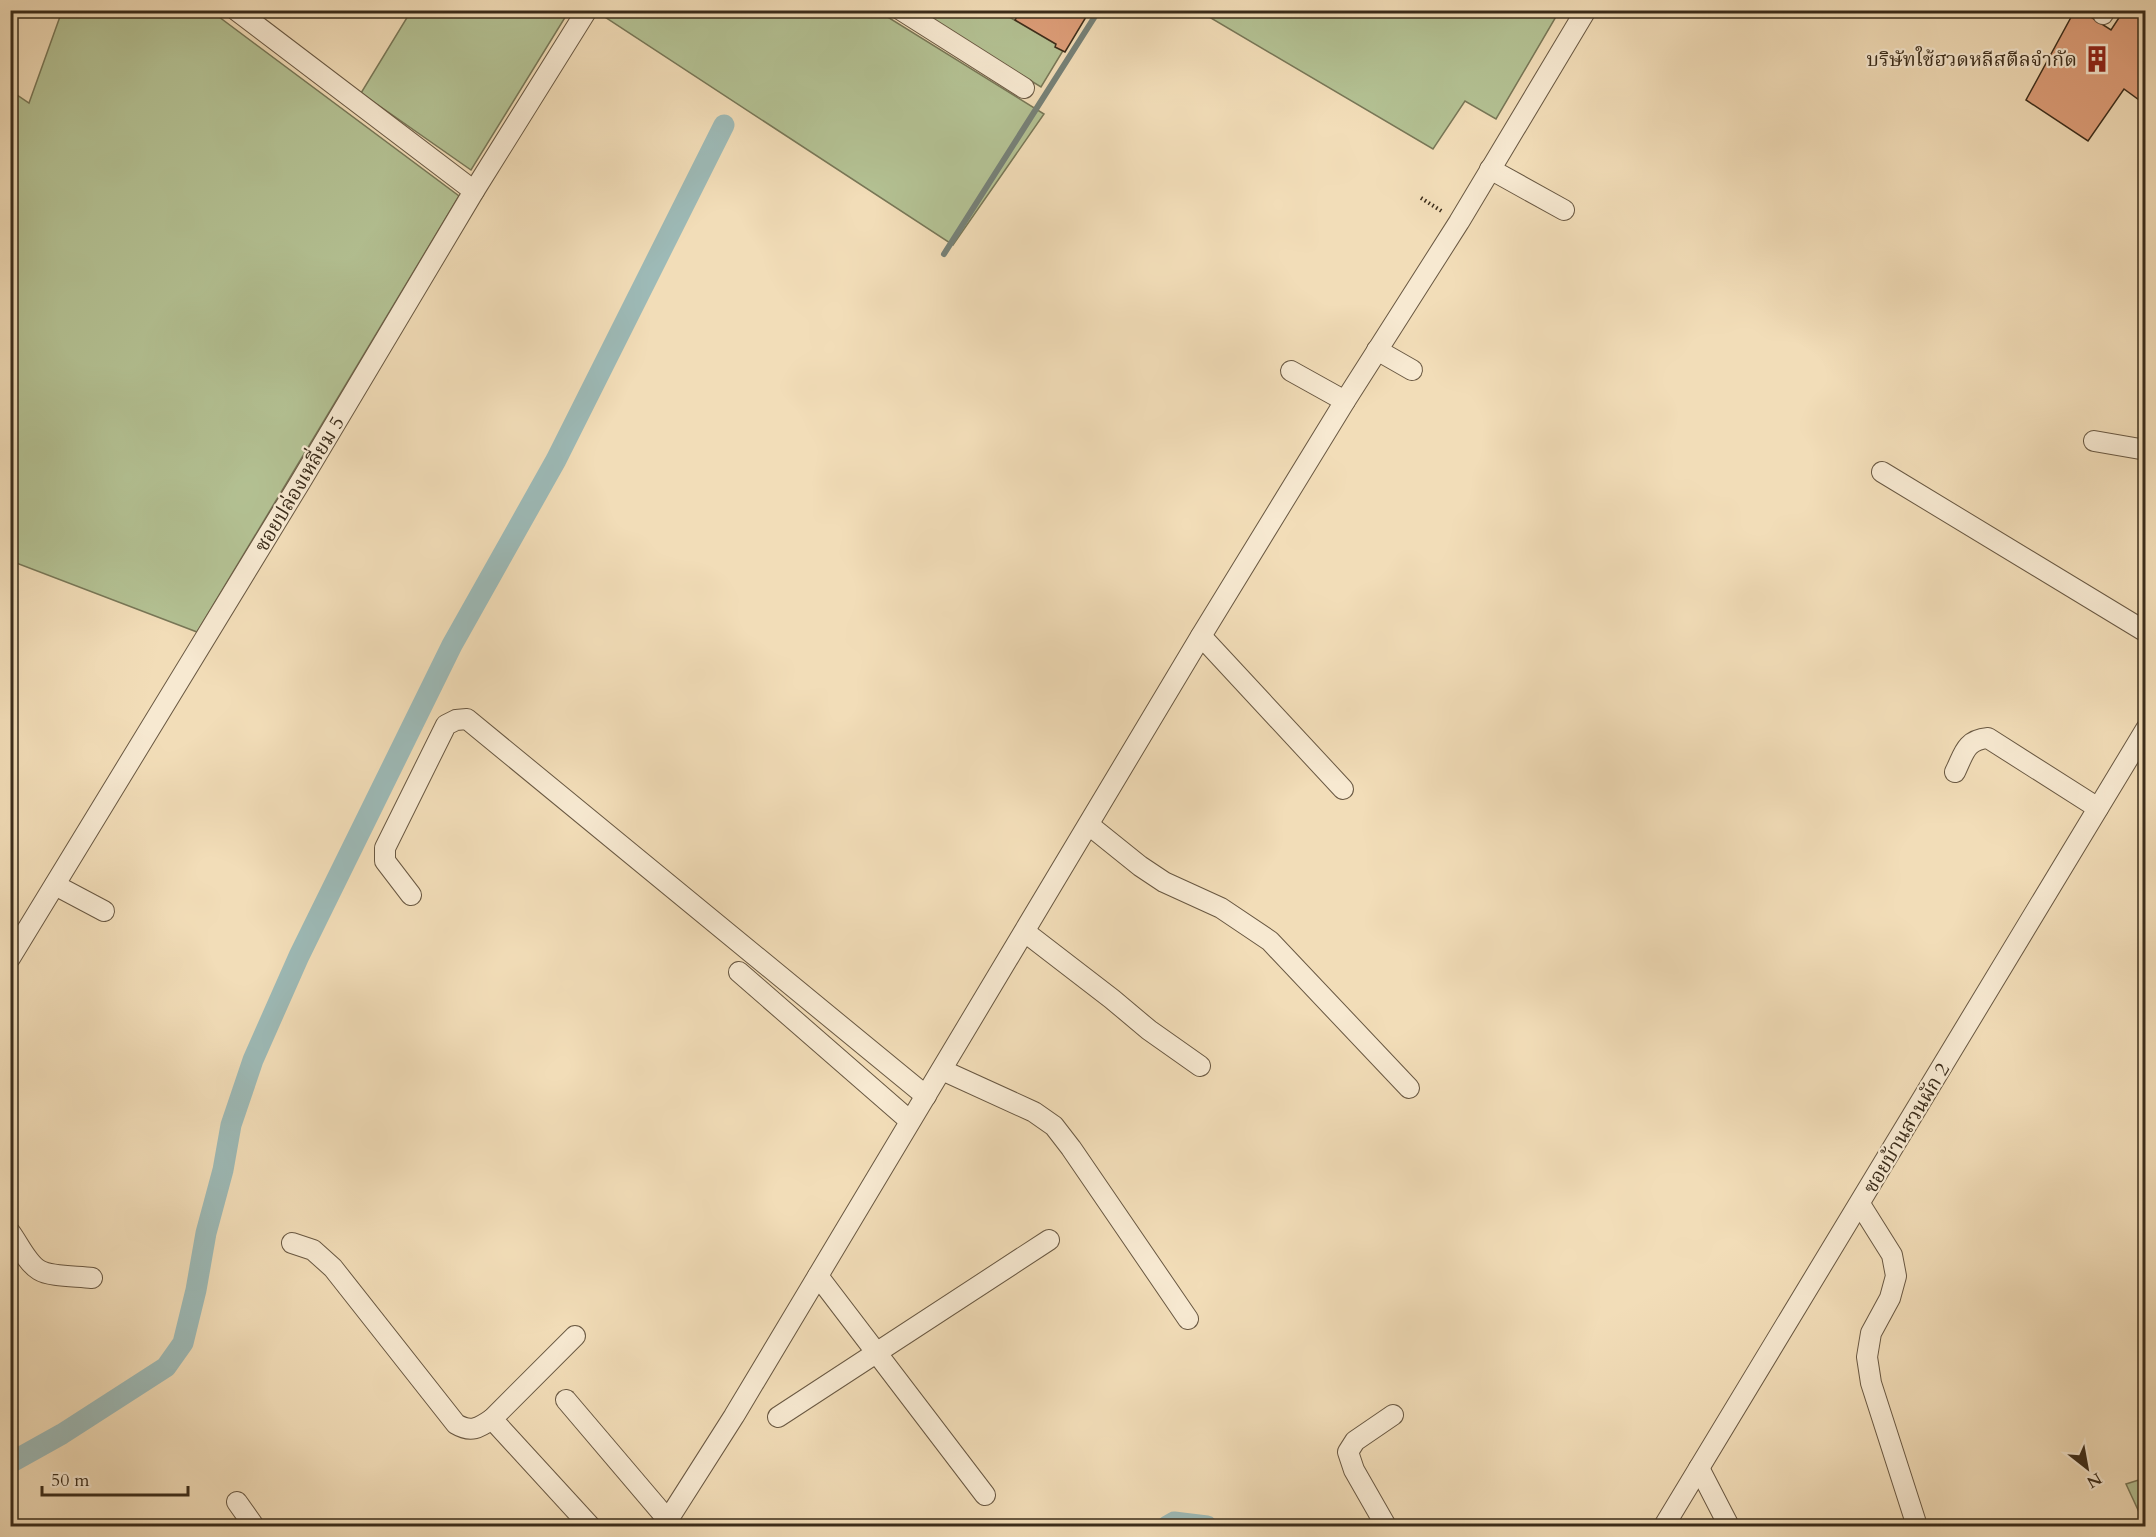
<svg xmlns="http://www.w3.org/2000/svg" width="2156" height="1537" font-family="Cardo,'Noto Serif Thai',serif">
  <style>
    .green { fill: #b4c294; stroke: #787757; stroke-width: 1.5 }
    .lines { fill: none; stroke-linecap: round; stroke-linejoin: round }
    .stream { stroke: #768178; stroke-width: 6 }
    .canal { stroke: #9dbab7; stroke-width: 21 }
    .building { fill: #de9e79; stroke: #3b2c1a; stroke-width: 1.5 }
    .minor-casing { stroke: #695842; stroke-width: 22 }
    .path { stroke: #3b2c1a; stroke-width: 4; stroke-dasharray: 1.5 3; stroke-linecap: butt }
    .minor { stroke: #f7e9d1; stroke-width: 20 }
    .labels { text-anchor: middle; stroke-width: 4.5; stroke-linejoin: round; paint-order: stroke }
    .poi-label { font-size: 20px; fill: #3b2c1a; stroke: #f7e9d1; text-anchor: end }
    .street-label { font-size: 20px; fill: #3b2c1a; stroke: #f7e9d1 }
  </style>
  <rect width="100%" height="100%" fill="#f2ddb8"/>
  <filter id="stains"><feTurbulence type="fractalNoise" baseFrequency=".00333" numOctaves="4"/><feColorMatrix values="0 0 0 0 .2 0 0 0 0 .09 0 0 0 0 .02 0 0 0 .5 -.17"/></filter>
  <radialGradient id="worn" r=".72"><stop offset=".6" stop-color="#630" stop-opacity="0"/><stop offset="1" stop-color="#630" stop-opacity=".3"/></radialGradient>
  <g class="green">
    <polygon points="62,11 211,11 459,196 197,632 11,561 11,91 29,103"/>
    <polygon points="411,11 569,11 471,170 361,93"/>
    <polygon points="598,11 878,11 1044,114 953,245 597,12"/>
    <polygon points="918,11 999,11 1064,49 1041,87"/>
    <polygon points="1551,11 1557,15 1496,119 1465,101 1433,149 1199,11"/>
    <polygon points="2145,1478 2146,1478 2145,1525 2126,1484"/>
  </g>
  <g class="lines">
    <polyline class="stream" points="944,254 1099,10"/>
    <g class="canal">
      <polyline points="10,1463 62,1434 166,1367 183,1343 196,1290 206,1233 223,1170 231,1125 253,1060 299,956 452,645 556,460 724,125"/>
      <polyline points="1167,1526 1174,1522 1207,1526"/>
    </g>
  </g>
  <g class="building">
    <polygon points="1021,10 1074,10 1086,17 1065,52 1055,47 1056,44 1015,20"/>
    <polygon points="2075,10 2080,10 2111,30 2124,10 2146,10 2146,105 2124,89 2088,141 2026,100"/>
  </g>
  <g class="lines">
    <defs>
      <g id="minor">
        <polyline points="236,10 474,191"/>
        <polyline points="901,10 1024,88"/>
        <polyline points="2103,14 2105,10"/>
        <polyline points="1490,169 1564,210"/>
        <polyline points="1377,350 1412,370"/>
        <polyline points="1291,371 1345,401"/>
        <polyline points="2094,441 2146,450"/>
        <polyline points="1882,472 2146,632"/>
        <polyline points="1201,636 1343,789"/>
        <path d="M1955 772C1964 754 1965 740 1988 738L2098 808"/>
        <polyline points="1089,825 1140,866 1164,882 1221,908 1270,941 1409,1088"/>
        <polyline points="55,885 104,911"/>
        <polyline points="411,895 385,861 385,848 446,725 456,720 467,719 926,1096"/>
        <polyline points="1025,932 1112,999 1149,1030 1200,1066"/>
        <polyline points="10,958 301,481 474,191 587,10"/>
        <polyline points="739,972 910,1121"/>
        <polyline points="942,1070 1034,1112 1054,1126 1071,1148 1188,1319"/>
        <polyline points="1860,1204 1892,1255 1896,1276 1890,1298 1871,1333 1867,1357 1871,1383 1917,1526"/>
        <path d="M10 1232C19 1244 27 1263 39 1270 50 1277 78 1276 92 1278"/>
        <path d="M292 1243 313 1250 333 1268 456 1424C471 1433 479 1428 492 1419"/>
        <polyline points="818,1276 985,1495"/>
        <polyline points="575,1336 492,1419 590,1526"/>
        <polyline points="566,1400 668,1520"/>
        <polyline points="778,1417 1049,1240"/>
        <polyline points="1699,1468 1729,1526"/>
        <polyline points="237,1502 254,1526"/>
        <polyline points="664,1526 734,1416 1201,636 1345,401 1459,222 1586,10"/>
        <polyline points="1386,1526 1354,1470 1348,1452 1355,1441 1393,1415"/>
        <polyline points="1664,1526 2146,729"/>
      </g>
    </defs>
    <use href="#minor" class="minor-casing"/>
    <polyline class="path" points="1421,198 1443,212"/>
    <use href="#minor" class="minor"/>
  </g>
  <defs>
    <symbol id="building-bare" viewBox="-9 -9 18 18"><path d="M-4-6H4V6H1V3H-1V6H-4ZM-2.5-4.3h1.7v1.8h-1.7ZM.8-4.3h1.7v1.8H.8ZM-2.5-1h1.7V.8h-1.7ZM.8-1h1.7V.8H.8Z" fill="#8f2418" stroke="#f7e9d1" stroke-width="2.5" paint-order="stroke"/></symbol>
  </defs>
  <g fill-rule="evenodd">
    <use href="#building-bare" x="2078" y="40" width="38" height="38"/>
  </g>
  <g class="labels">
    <g class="poi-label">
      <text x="2077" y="66">บริษัทใช้ฮวดหลีสตีลจำกัด</text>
    </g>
    <g class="street-label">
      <text transform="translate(299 484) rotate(-59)" y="7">ซอยปล่องเหลี่ยม 5</text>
      <text transform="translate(1906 1128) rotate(-59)" y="7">ซอยบ้านสวนผัก 2</text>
    </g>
  </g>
  <rect width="2156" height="1537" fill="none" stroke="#f2ddb8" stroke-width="36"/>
  <rect x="12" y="12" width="2132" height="1513" fill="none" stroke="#3b2c1a" stroke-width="3"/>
  <rect x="18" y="18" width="2120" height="1501" fill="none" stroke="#3b2c1a" stroke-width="1.5"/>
  <g transform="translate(2087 1468) rotate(149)" stroke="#f7e9d1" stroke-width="4.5" paint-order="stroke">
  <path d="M0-4.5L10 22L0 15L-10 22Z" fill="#3b2c1a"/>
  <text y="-9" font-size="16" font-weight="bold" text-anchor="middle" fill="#3b2c1a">N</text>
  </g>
  <path d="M42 1486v9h146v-9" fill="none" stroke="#3b2c1a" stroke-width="3"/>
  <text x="51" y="1486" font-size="18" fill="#3b2c1a" stroke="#f7e9d1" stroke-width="4.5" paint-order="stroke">50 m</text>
  <rect width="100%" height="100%" filter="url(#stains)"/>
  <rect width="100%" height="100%" fill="url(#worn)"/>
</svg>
